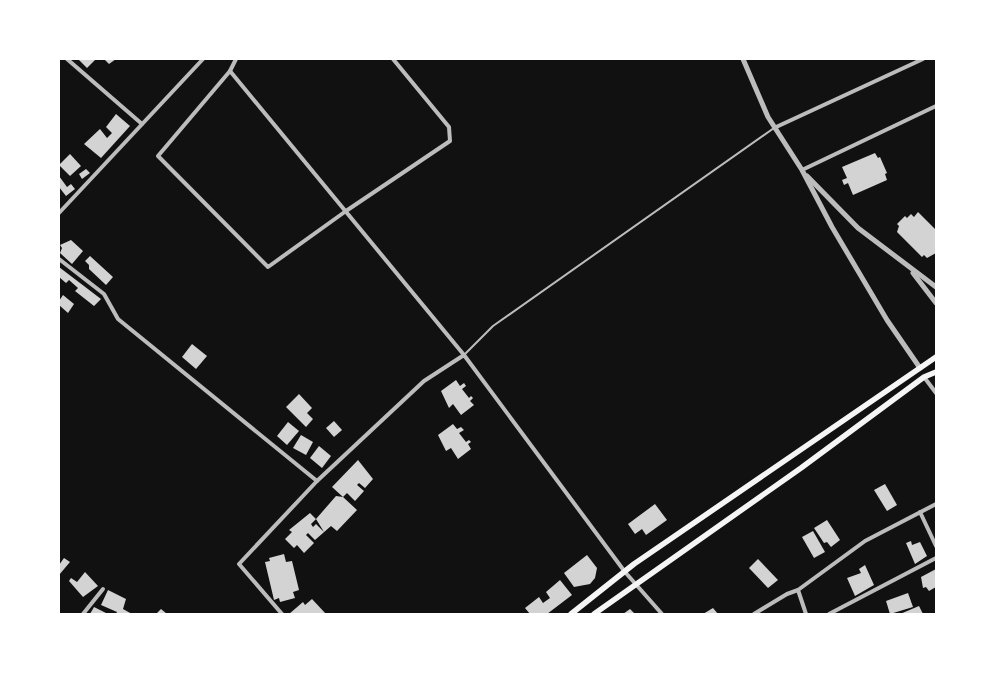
<svg xmlns="http://www.w3.org/2000/svg" width="995" height="673" font-family="'DejaVu Sans',sans-serif">
  <style>
    .building { fill: #d3d3d3 }
    .lines { fill: none; stroke-linecap: round; stroke-linejoin: round }
    .service { stroke: #bcbcbc; stroke-width: 2 }
    .minor { stroke: #bcbcbc; stroke-width: 4 }
    .tertiary { stroke: #bcbcbc; stroke-width: 5 }
    .secondary { stroke: #f5f5f5; stroke-width: 5.5 }
  </style>
  <rect width="100%" height="100%" fill="#111"/>
  <g class="building">
    <polygon points="78,59 96,59 87,68"/>
    <polygon points="104,59 116,59 109,64"/>
    <polygon points="116,114 130,126 101,158 84,144 100,129 107,138 112,133 106,127"/>
    <polygon points="875,153 878,158 880,157 887,173 885,174 887,180 853,195 848,183 844,185 842,180 847,178 842,167"/>
    <polygon points="70,154 81,166 70,176 59,165"/>
    <polygon points="86,169 90,173 82,179 79,174"/>
    <polygon points="59,176 67,187 71,184 75,189 66,196 59,187"/>
    <polygon points="918,212 936,230 936,253 927,258 924,255 922,257 897,232 899,226 897,224 905,216 907,218 911,214 914,217"/>
    <polygon points="71,240 83,251 72,264 60,253 62,248 60,245"/>
    <polygon points="90,256 113,277 106,285 89,269 89,265 85,261"/>
    <polygon points="59,267 101,299 94,306 75,291 78,288 69,280 66,283 59,277"/>
    <polygon points="63,295 74,304 68,313 59,305 59,301"/>
    <polygon points="192,344 207,356 196,369 182,357"/>
    <polygon points="456,380 460,386 464,383 466,386 462,389 469,398 471,396 473,398 470,401 474,405 461,415 453,404 449,408 441,391"/>
    <polygon points="299,394 312,408 307,413 313,419 306,427 286,407"/>
    <polygon points="334,421 342,430 334,437 326,428"/>
    <polygon points="288,422 299,431 287,445 277,436"/>
    <polygon points="453,424 457,429 461,427 464,430 459,433 466,442 469,440 471,442 468,444 471,449 458,459 451,448 446,451 438,435"/>
    <polygon points="301,435 313,442 306,455 293,448"/>
    <polygon points="319,446 331,456 322,468 310,458"/>
    <polygon points="358,460 373,479 365,488 359,483 357,485 364,491 355,501 347,493 343,497 332,487"/>
    <polygon points="885,484 897,505 887,511 874,490"/>
    <polygon points="336,496 343,497 357,510 337,531 331,526 315,540 308,533 306,535 314,543 304,553 297,545 294,548 285,539 292,532 289,530 310,513 316,519 311,524 313,527 316,524 324,532 316,519"/>
    <polygon points="655,504 667,520 646,535 642,529 635,534 628,524"/>
    <polygon points="827,520 840,540 831,547 827,542 824,543 814,528"/>
    <polygon points="813,531 825,552 814,558 802,537"/>
    <polygon points="911,541 912,545 920,542 927,556 915,564 906,543"/>
    <polygon points="284,554 286,562 292,561 299,590 293,592 295,598 280,602 279,598 274,600 265,562 270,561 269,558"/>
    <polygon points="587,555 597,568 595,578 590,584 574,587 564,573"/>
    <polygon points="64,558 70,562 59,575 59,565"/>
    <polygon points="758,559 778,580 768,588 749,568"/>
    <polygon points="865,565 874,585 855,596 847,578 861,573 859,569"/>
    <polygon points="936,569 936,587 929,591 926,587 923,588 921,577"/>
    <polygon points="85,572 98,586 83,597 69,581 71,578 77,582"/>
    <polygon points="560,580 572,595 547,614 530,614 525,608 539,597 543,603 550,598 546,592"/>
    <polygon points="108,590 126,599 123,609 132,614 116,614 117,612 101,605"/>
    <polygon points="908,593 913,607 890,614 886,601"/>
    <polygon points="312,599 326,614 289,614 303,602 305,605"/>
    <polygon points="919,606 923,614 900,614"/>
    <polygon points="94,607 108,614 90,614"/>
    <polygon points="713,608 718,614 703,614"/>
    <polygon points="161,609 167,614 156,614"/>
    <polygon points="630,609 635,614 623,614"/>
  </g>
  <g class="lines">
    <polyline class="service" points="464,355 493,326 774,128"/>
    <g class="minor">
      <polyline points="67,59 142,124"/>
      <polyline points="236,59 230,71 158,156 268,267 346,211 450,141 449,127 393,59"/>
      <polyline points="230,71 464,355"/>
      <polyline points="774,128 923,59"/>
      <polyline points="802,170 936,106"/>
      <polyline points="59,213 203,59"/>
      <polyline points="59,259 104,294 118,319 317,481"/>
      <polyline points="924,377 936,393"/>
      <polyline points="920,512 936,546"/>
      <polyline points="83,614 103,589"/>
      <polyline points="282,614 239,564 317,481 424,381 464,355 625,572 662,614"/>
      <polyline points="754,614 787,594 798,590"/>
      <polyline points="806,614 798,590 865,541 936,504"/>
      <polyline points="829,614 936,558"/>
    </g>
    <g class="tertiary">
      <polyline points="743,59 768,117 802,170 832,227 887,320 920,368"/>
      <polyline points="807,176 858,228 936,287"/>
      <polyline points="913,273 936,303"/>
    </g>
    <g class="secondary">
      <polyline points="571,614 634,564 936,357"/>
      <polyline points="594,614 801,468 924,377 936,372"/>
    </g>
  </g>
  <rect width="995" height="673" fill="none" stroke="#ffffff" stroke-width="120"/>
</svg>
